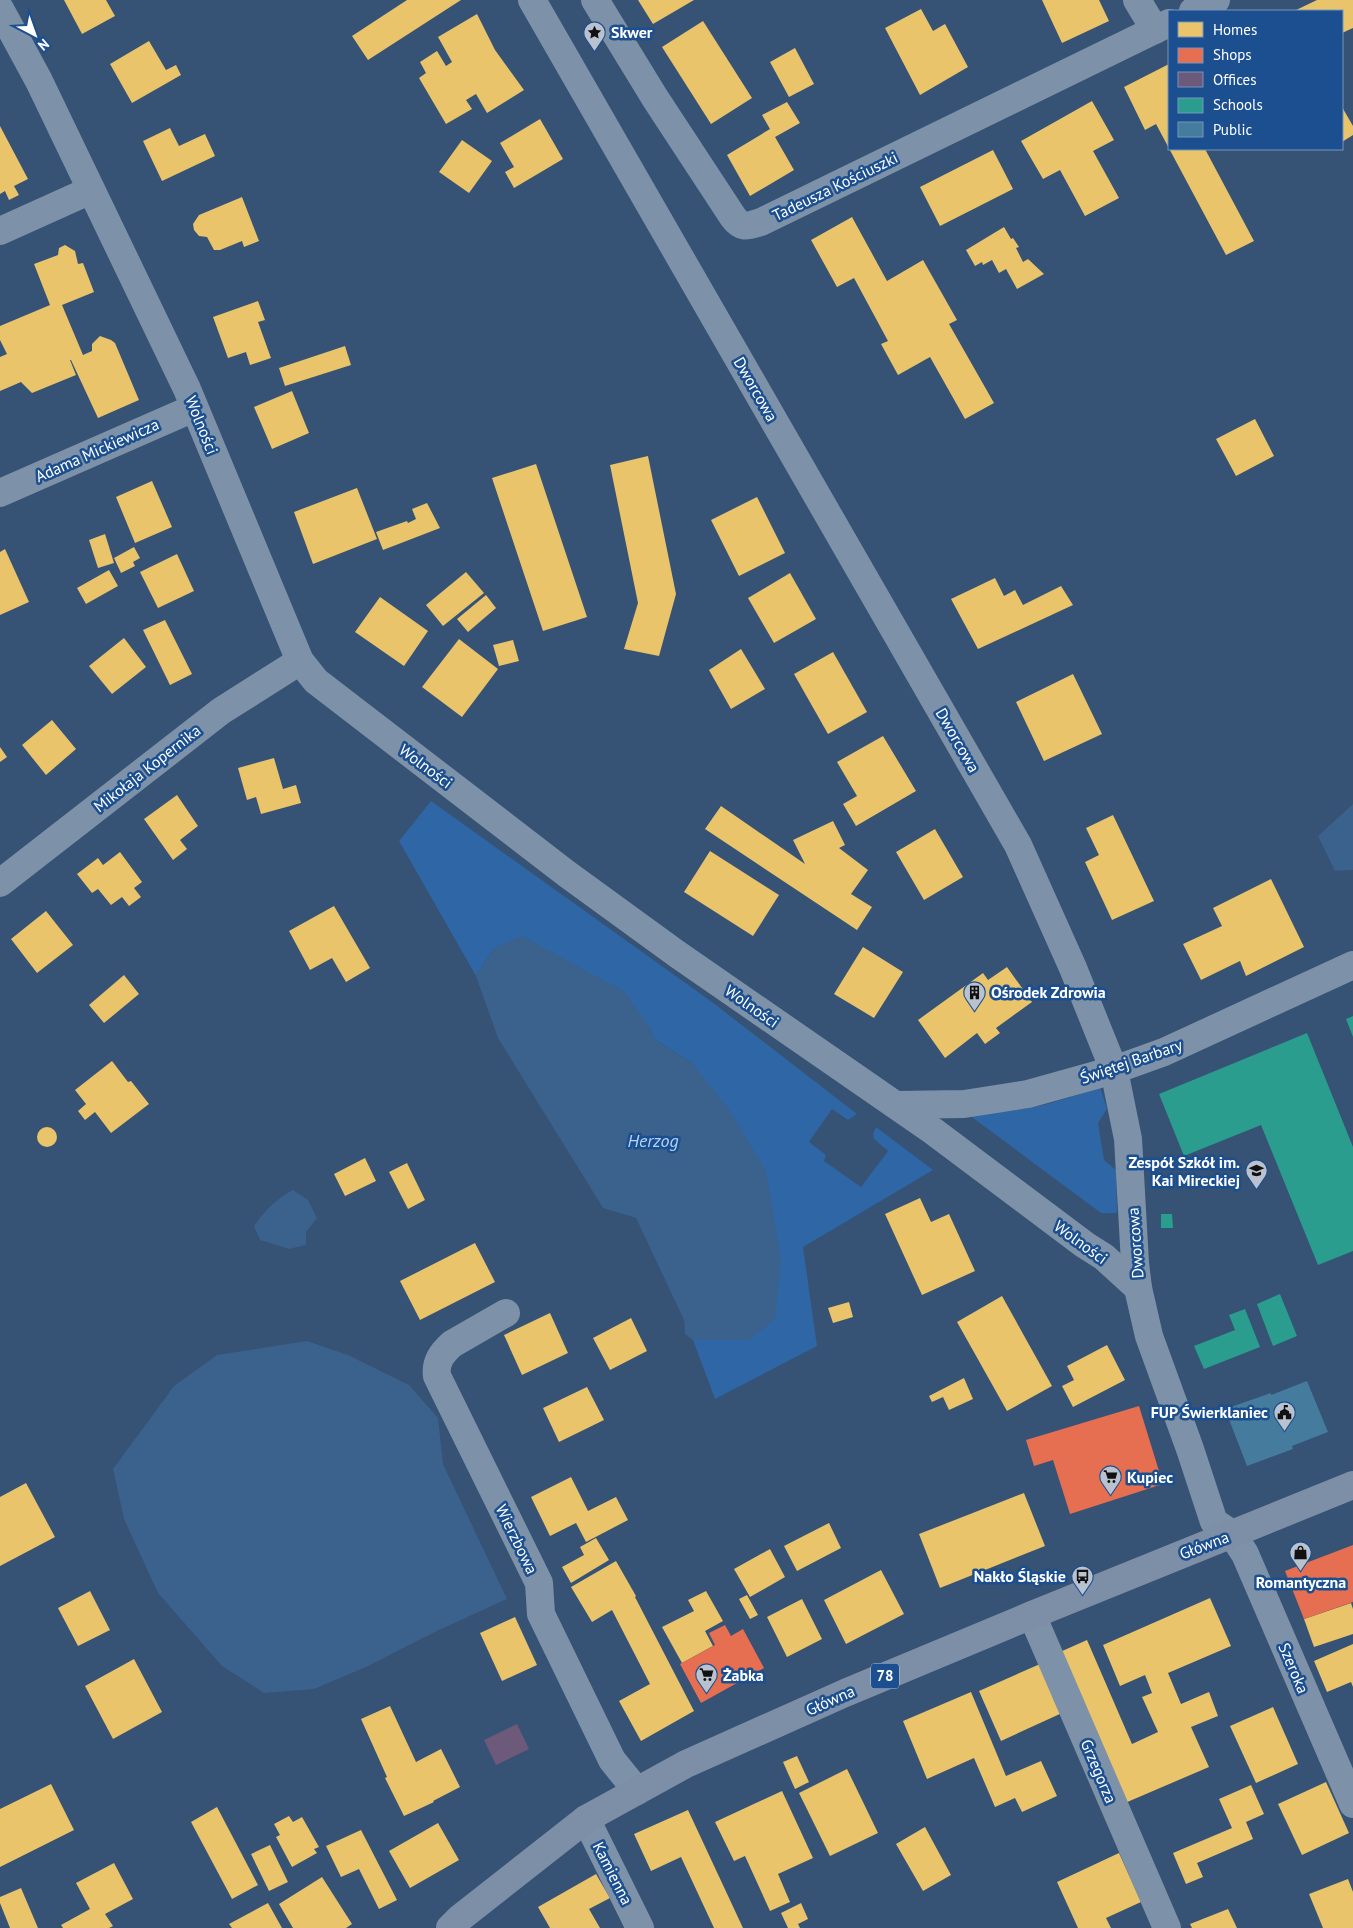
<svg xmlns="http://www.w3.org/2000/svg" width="1353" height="1928" font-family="'PT Sans',sans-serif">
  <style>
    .green { fill: #2f66a5 }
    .water { fill: #3b618d }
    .homes { fill: #e9c46a }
    .shops { fill: #e76f51 }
    .offices { fill: #6d597a }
    .schools { fill: #2a9d8f }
    .public { fill: #457b9d }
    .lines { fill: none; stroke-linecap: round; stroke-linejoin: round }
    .street { stroke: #7d92a8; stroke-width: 28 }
    .primary { stroke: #7d8ea7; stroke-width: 28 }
    .labels { text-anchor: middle; stroke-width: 5; stroke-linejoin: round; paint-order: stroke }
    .shield { fill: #1b4f8f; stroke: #bbcadd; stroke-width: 1 }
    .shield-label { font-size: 15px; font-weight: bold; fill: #fff }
    .poi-label { font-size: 16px; font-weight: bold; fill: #fff; stroke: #1b4f8f; text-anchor: start }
    .street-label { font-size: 16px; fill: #fff; stroke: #1b4f8f }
    .water-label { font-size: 18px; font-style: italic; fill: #b5d3f5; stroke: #1b4f8f }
  </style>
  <rect width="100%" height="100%" fill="#365274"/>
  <g class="green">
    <polygon points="431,801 712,1002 857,1114 848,1120 832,1109 809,1142 826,1155 824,1161 861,1187 888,1151 874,1139 873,1134 876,1127 933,1170 803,1247 817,1346 715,1399 693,1340 749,1340 692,1063 654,1039 650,1028 494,948 476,976 399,841"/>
    <path d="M1100 1087 1107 1109 1098 1123 1104 1160 1116 1170 1117 1213H1101L965 1112C979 1112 993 1113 1007 1111 1039 1108 1070 1098 1100 1087Z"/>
  </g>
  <g class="water">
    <polygon points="1353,804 1353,870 1335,871 1318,836"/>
    <polygon points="522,936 625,992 650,1028 654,1039 692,1063 732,1114 766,1171 781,1260 775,1319 749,1340 693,1340 685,1334 684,1320 636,1218 603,1208 498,1038 476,976 494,948"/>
    <path d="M293 1190 308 1200 317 1218 306 1232V1245L289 1249 260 1240 254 1226C265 1210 276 1199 293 1190Z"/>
    <polygon points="307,1341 348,1355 409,1385 438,1418 443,1464 507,1599 437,1631 366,1667 314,1689 264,1693 222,1666 158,1593 124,1519 113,1469 174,1386 217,1355"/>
  </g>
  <g class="homes">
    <polygon points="64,0 106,0 115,16 82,34"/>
    <polygon points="407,0 461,0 368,60 352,36"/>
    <polygon points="638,0 694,0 653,24"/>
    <polygon points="1042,0 1099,0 1109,21 1062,43"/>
    <polygon points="1317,0 1353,0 1353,28 1342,33 1342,11 1294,11"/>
    <polygon points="921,9 933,31 945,24 968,67 920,95 885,28"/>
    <polygon points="477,14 495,50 524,90 487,113 476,94 466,100 472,109 446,124 419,78 426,73 420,62 437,51 446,66 452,62 438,37"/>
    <polygon points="703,21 752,98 711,124 662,47"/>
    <polygon points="149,41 166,70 176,65 181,75 132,103 110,64"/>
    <polygon points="795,48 814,84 789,97 770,62"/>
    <polygon points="1169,64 1169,149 1205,149 1254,241 1226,255 1156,124 1145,130 1124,87"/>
    <polygon points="1092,101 1114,140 1093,151 1119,198 1085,216 1060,170 1043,179 1021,141"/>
    <polygon points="787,102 800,123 775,137 794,170 750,196 727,155 770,129 762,115"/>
    <polygon points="1342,107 1353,126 1353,135 1342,142"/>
    <polygon points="540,119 563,159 514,188 505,172 514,167 500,143"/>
    <polygon points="0,126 28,179 14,186 19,195 9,200 5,191 0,194"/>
    <polygon points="170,128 179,146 205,134 215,156 162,181 143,141"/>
    <polygon points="462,140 492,161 469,193 439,172"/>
    <polygon points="993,150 1013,189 940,226 920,187"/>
    <polygon points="242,197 259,241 244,247 242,241 220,250 214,250 207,237 199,236 194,230 193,224 199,215"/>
    <polygon points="852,217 887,281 923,260 957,320 949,324 994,403 965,419 930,357 898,375 881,344 888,341 854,278 837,287 811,240"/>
    <polygon points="1004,227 1011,239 1013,238 1019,247 1016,248 1023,262 1028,259 1044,274 1017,289 1006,269 999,273 992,260 983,265 982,262 975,266 966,250"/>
    <polygon points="65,245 75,251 78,264 83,263 94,292 62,305 83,355 92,351 92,344 100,336 111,340 115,343 139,400 98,418 71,360 70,360 76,375 32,393 21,382 0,391 0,357 7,354 0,340 0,326 50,305 34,264 58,255 59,248"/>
    <polygon points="258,301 265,320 258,322 271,358 250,365 246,352 228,358 213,317"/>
    <polygon points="345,346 351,365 285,386 279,368"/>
    <polygon points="292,391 309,433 272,449 254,407"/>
    <polygon points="1255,419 1274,456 1236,476 1216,439"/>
    <polygon points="648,456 676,594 659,656 624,649 638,603 610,465"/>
    <polygon points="536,464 587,617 543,631 492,478"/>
    <polygon points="152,481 172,527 135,543 116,497"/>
    <polygon points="357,488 377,539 313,564 294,512"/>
    <polygon points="757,497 785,553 739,576 711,520"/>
    <polygon points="427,503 440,528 383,550 376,532 407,521 408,523 416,519 412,509"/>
    <polygon points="105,534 114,563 98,568 89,540"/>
    <polygon points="134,547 140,558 133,562 135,566 121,573 114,558"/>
    <polygon points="5,549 29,602 0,615 0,552"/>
    <polygon points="177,554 194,591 158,608 140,572"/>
    <polygon points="109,570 118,586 86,604 77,588"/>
    <polygon points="466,572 484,593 443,626 426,605"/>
    <polygon points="790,573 816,619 774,643 748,598"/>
    <polygon points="995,578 1004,596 1015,590 1023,605 1061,586 1073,605 978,649 951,599"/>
    <polygon points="486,595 496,608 468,632 457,619"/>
    <polygon points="380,597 428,631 404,666 355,632"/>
    <polygon points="165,620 192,674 170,685 143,630"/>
    <polygon points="124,638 146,667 112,694 89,666"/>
    <polygon points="459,639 498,669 462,717 422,687"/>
    <polygon points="513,640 519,661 499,666 493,645"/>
    <polygon points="741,649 765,689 731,709 709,670"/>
    <polygon points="833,652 867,712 828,734 794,674"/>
    <polygon points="1073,674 1102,734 1044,761 1016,702"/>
    <polygon points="52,720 76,749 46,775 22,745"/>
    <polygon points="883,736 916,791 856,826 843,804 857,796 837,762"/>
    <polygon points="0,747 7,757 0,762"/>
    <polygon points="274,758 283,789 296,785 301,803 261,814 256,797 247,800 238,768"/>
    <polygon points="177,795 198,826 180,840 187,849 173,860 144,819"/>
    <polygon points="721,806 805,864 793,840 833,821 845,845 839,848 868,870 851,894 872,907 857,930 705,829"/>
    <polygon points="1113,815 1154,901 1112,920 1085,862 1099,855 1086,828"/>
    <polygon points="935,829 963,877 924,900 896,852"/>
    <polygon points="710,851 779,895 753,936 684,892"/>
    <polygon points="120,852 142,882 134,888 141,897 129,906 122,897 111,905 98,889 92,893 77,874 98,858 103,865"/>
    <polygon points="1271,879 1304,947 1246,976 1240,961 1201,980 1183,944 1222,926 1213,908"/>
    <polygon points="334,906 370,968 346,982 332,958 310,970 289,931"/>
    <polygon points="46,911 73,945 37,973 11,939"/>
    <polygon points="863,947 903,972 874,1018 834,994"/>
    <polygon points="1007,967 1032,1002 996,1028 1000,1033 985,1044 977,1033 945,1058 918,1020 983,973 988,980"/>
    <polygon points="124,975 139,994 104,1023 89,1005"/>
    <polygon points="112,1061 128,1082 131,1081 149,1104 111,1133 95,1112 85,1120 78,1111 86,1104 75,1090"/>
    <circle cx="47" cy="1137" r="10"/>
    <polygon points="365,1158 376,1181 345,1196 334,1174"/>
    <polygon points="407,1163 425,1200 408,1209 389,1172"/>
    <polygon points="920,1198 931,1222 949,1214 975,1271 922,1295 885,1214"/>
    <polygon points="475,1243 495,1282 420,1320 400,1281"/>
    <polygon points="1002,1296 1052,1386 1007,1411 957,1322"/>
    <polygon points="849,1302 853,1317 833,1323 828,1308"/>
    <polygon points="550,1313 568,1353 522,1375 504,1335"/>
    <polygon points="631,1318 647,1351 610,1370 593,1338"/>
    <polygon points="1107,1345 1125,1380 1073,1407 1062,1386 1074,1380 1067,1366"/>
    <polygon points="964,1378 973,1399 949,1410 943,1397 932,1402 929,1396"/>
    <polygon points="587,1387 604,1420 559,1442 543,1408"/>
    <polygon points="571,1477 588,1511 616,1497 628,1520 586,1542 576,1523 550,1536 531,1497"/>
    <polygon points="26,1483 55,1537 0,1566 0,1497"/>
    <polygon points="1024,1493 1045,1546 940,1588 919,1534"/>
    <polygon points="829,1523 841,1548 797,1571 784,1546"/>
    <polygon points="596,1538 609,1560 571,1583 562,1567 584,1555 580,1547"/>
    <polygon points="770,1549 785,1577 750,1597 734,1569"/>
    <polygon points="616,1561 636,1596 635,1597 694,1711 641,1741 619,1701 650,1684 612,1610 592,1622 571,1587"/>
    <polygon points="881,1570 904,1614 846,1644 824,1600"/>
    <polygon points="90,1591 110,1630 78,1646 58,1608"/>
    <polygon points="706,1591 723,1621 705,1631 713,1646 682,1663 662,1627 694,1611 688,1600"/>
    <polygon points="747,1595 758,1615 750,1619 739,1599"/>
    <polygon points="1210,1598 1231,1646 1168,1673 1181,1704 1209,1692 1218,1716 1191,1727 1209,1767 1125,1803 1060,1652 1087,1640 1132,1744 1158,1732 1142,1697 1152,1693 1145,1675 1120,1686 1103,1645"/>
    <polygon points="802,1599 822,1639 787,1657 767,1617"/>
    <polygon points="1351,1603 1353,1609 1353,1634 1314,1647 1304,1619"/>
    <polygon points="515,1617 537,1665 502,1681 480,1633"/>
    <polygon points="1353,1644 1353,1687 1351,1682 1327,1692 1314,1661"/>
    <polygon points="134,1659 162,1712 113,1739 85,1686"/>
    <polygon points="1040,1664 1062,1713 1001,1741 979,1691"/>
    <polygon points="971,1692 1006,1776 1041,1761 1057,1796 1022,1812 1015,1798 995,1807 974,1758 927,1779 903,1721"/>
    <polygon points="390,1706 416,1762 441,1749 460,1787 433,1801 434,1802 404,1816 385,1778 387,1777 361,1719"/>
    <polygon points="1273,1707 1298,1764 1256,1783 1230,1726"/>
    <polygon points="797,1756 809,1782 795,1789 783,1762"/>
    <polygon points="847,1769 878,1833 830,1856 799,1793"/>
    <polygon points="1326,1782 1349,1833 1302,1855 1278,1804"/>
    <polygon points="51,1784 74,1830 0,1867 0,1809"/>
    <polygon points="1251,1785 1264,1814 1246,1822 1253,1839 1197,1863 1203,1877 1186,1884 1173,1853 1232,1828 1219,1799"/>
    <polygon points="782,1791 813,1858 778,1874 790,1902 770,1911 745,1856 734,1861 715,1822"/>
    <polygon points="217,1807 258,1885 232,1899 191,1822"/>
    <polygon points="688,1810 743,1928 714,1928 681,1857 651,1871 634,1834"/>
    <polygon points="289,1816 293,1822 302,1817 319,1847 314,1849 317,1853 292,1867 276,1837 280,1835 274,1824"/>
    <polygon points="438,1823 459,1860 410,1888 389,1851"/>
    <polygon points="925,1827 951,1875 923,1891 896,1844"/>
    <polygon points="361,1830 397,1900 379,1909 359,1869 341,1877 326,1846"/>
    <polygon points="270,1845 288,1882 269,1891 251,1854"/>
    <polygon points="1119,1853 1141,1902 1106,1918 1111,1928 1078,1928 1057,1882"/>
    <polygon points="114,1863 133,1899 105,1914 113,1926 109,1928 63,1928 61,1925 90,1909 76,1883"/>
    <polygon points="596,1874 610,1898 589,1909 600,1928 550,1928 538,1907"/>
    <polygon points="322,1877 352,1924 346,1928 293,1928 279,1904"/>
    <polygon points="1348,1879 1353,1892 1353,1928 1323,1928 1309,1894"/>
    <polygon points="21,1888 38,1928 10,1928 0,1903 0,1897"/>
    <polygon points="268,1903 282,1928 232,1928 229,1924"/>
    <polygon points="801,1903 808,1919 798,1924 800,1928 788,1928 781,1913"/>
    <polygon points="1228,1909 1237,1928 1192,1928 1190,1924"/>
  </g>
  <g class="shops">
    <polygon points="1139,1406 1163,1484 1070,1514 1053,1460 1034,1466 1026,1440"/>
    <polygon points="1353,1545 1353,1602 1304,1619 1285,1571"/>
    <polygon points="725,1625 731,1636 743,1629 764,1668 701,1703 680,1664 715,1645 709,1633"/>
  </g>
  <polygon class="offices" points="517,1724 529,1749 496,1765 484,1740"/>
  <g class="schools">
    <polygon points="1353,1016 1353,1037 1346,1019"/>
    <polygon points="1307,1033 1353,1147 1353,1251 1318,1265 1261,1125 1184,1156 1159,1094"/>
    <polygon points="1161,1214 1172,1214 1173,1228 1161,1228"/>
    <polygon points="1280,1294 1297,1336 1273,1346 1257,1304"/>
    <polygon points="1245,1309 1260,1347 1204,1369 1194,1346 1235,1330 1229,1315"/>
  </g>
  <polygon class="public" points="1307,1381 1328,1432 1292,1446 1293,1449 1247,1466 1225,1409 1271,1393 1271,1395"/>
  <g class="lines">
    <g class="street">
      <polyline points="532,0 1018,845 1073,968 1114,1070 1128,1139 1135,1263 1138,1288 1149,1336 1190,1449 1214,1522 1232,1534 1245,1554 1353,1804"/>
      <path d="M595 0 655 98 733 217C742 229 747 226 761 222L1169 23"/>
      <polyline points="1137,0 1155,30"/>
      <polyline points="0,9 39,81 187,389 300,661 316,681 567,874 677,954 933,1131 1085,1245 1104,1257 1138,1288"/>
      <polyline points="1193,11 1216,0"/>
      <polyline points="0,231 91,190"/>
      <polyline points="0,493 194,408"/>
      <polyline points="0,883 221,711 300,661"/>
      <polyline points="896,1105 964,1104 1028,1094 1114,1070 1164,1052 1353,965"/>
      <path d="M506 1313 452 1344C442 1353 435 1362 437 1376L539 1583 541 1614 612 1760 637 1791"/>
      <polyline points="1032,1615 1167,1928"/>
      <polyline points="586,1819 640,1928"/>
    </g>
    <polyline class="primary" points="450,1928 460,1918 586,1819 686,1764 845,1693 1032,1615 1353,1485"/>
  </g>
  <defs>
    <symbol id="sight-pin" viewBox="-11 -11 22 30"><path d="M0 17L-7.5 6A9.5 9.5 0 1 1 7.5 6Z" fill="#b9c2ce" stroke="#1b4f8f"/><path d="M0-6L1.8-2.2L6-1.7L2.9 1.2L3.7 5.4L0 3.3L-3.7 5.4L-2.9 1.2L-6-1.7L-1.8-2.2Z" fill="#111"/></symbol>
    <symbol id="building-pin" viewBox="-11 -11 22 30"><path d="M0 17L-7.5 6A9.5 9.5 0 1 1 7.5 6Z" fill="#b9c2ce" stroke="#1b4f8f"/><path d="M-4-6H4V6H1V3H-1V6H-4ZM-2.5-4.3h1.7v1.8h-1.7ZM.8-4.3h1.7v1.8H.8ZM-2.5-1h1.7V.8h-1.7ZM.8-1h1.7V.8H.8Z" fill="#111"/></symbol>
    <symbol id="school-pin" viewBox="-11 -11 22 30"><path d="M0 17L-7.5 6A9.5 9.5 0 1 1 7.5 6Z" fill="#b9c2ce" stroke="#1b4f8f"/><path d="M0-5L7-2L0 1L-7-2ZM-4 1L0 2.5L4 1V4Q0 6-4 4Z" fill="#111"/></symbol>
    <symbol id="civic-pin" viewBox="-11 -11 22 30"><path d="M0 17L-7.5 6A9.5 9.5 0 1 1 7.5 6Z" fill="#b9c2ce" stroke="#1b4f8f"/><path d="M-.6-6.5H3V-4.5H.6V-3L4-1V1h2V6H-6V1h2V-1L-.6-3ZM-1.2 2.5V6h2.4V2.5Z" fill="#111"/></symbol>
    <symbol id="supermarket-pin" viewBox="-11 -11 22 30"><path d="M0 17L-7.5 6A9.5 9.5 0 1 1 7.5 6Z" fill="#b9c2ce" stroke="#1b4f8f"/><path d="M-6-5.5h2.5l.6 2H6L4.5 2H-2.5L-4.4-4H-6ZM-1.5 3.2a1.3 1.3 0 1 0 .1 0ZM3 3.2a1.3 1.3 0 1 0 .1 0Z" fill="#111"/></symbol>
    <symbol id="shop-pin" viewBox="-11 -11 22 30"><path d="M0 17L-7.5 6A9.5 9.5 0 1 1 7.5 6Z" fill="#b9c2ce" stroke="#1b4f8f"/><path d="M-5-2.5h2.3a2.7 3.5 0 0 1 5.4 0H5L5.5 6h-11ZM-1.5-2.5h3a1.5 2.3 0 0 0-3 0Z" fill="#111"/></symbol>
    <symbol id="bus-pin" viewBox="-11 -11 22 30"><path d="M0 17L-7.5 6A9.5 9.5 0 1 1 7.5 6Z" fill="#b9c2ce" stroke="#1b4f8f"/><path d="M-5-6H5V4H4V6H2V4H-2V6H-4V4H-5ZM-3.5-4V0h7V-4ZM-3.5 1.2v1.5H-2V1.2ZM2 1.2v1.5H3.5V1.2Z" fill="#111"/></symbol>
  </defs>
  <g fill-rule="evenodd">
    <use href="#sight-pin" x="582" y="20" width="25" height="34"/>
    <use href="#building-pin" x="962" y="980" width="25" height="34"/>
    <use href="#school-pin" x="1244" y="1158" width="25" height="34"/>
    <use href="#civic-pin" x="1272" y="1400" width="25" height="34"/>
    <use href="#supermarket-pin" x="1098" y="1464" width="25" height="34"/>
    <use href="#shop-pin" x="1288" y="1540" width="25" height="34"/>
    <use href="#bus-pin" x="1070" y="1564" width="25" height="34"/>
    <use href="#supermarket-pin" x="694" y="1662" width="25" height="34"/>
  </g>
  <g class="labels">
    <rect class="shield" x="871" y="1663.5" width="28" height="25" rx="4"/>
    <g class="shield-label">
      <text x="885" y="1681">78</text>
    </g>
    <g class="poi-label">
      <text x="611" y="38">Skwer</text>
      <text x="991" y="998">Ośrodek Zdrowia</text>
      <text x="1240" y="1168" text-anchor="end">Zespół Szkół im.<tspan x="1240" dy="18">Kai Mireckiej</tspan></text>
      <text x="1268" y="1418" text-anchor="end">FUP Świerklaniec</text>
      <text x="1127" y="1483">Kupiec</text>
      <text x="1066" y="1582" text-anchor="end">Nakło Śląskie</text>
      <text x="1301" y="1588" text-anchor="middle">Romantyczna</text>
      <text x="723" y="1681">Żabka</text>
    </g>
    <g class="street-label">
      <text transform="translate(835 186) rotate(-26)" y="6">Tadeusza Kościuszki</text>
      <text transform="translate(756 389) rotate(60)" y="6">Dworcowa</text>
      <text transform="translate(202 425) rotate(68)" y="6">Wolności</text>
      <text transform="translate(97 450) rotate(-24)" y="6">Adama Mickiewicza</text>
      <text transform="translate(958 740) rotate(60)" y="6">Dworcowa</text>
      <text transform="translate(426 766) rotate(37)" y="6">Wolności</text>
      <text transform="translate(147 768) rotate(-38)" y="6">Mikołaja Kopernika</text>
      <text transform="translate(752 1006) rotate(35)" y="6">Wolności</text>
      <text transform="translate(1131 1061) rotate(-19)" y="6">Świętej Barbary</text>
      <text transform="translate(1081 1242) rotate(36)" y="6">Wolności</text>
      <text transform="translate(1135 1243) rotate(-94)" y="6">Dworcowa</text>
      <text transform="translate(517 1539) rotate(64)" y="6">Wierzbowa</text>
      <text transform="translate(1204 1545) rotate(-21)" y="6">Główna</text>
      <text transform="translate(1294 1668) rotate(67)" y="6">Szeroka</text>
      <text transform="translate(830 1700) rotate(-24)" y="6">Główna</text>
      <text transform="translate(1099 1771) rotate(67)" y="6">Grzegorza</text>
      <text transform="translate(613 1873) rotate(63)" y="6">Kamienna</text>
    </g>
    <g class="water-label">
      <text x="653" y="1147">Herzog</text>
    </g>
  </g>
  <rect x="1168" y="10" width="175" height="140" fill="#1b4f8f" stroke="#7695bc"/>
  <rect x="1178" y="22" width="25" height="15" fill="#e9c46a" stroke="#7695bc"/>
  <text x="1213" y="35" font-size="15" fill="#ffffff">Homes</text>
  <rect x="1178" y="48" width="25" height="15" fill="#e76f51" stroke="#7695bc"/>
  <text x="1213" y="60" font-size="15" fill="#ffffff">Shops</text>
  <rect x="1178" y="72" width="25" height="15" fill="#6d597a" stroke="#7695bc"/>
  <text x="1213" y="85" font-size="15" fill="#ffffff">Offices</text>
  <rect x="1178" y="98" width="25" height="15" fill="#2a9d8f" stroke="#7695bc"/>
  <text x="1213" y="110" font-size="15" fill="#ffffff">Schools</text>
  <rect x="1178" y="122" width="25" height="15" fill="#457b9d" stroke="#7695bc"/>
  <text x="1213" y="135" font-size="15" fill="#ffffff">Public</text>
  <g transform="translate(35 35) rotate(139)" stroke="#1b4f8f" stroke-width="4" paint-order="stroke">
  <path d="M0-4L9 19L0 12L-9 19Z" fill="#ffffff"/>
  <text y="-8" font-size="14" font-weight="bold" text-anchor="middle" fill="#ffffff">N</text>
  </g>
</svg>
